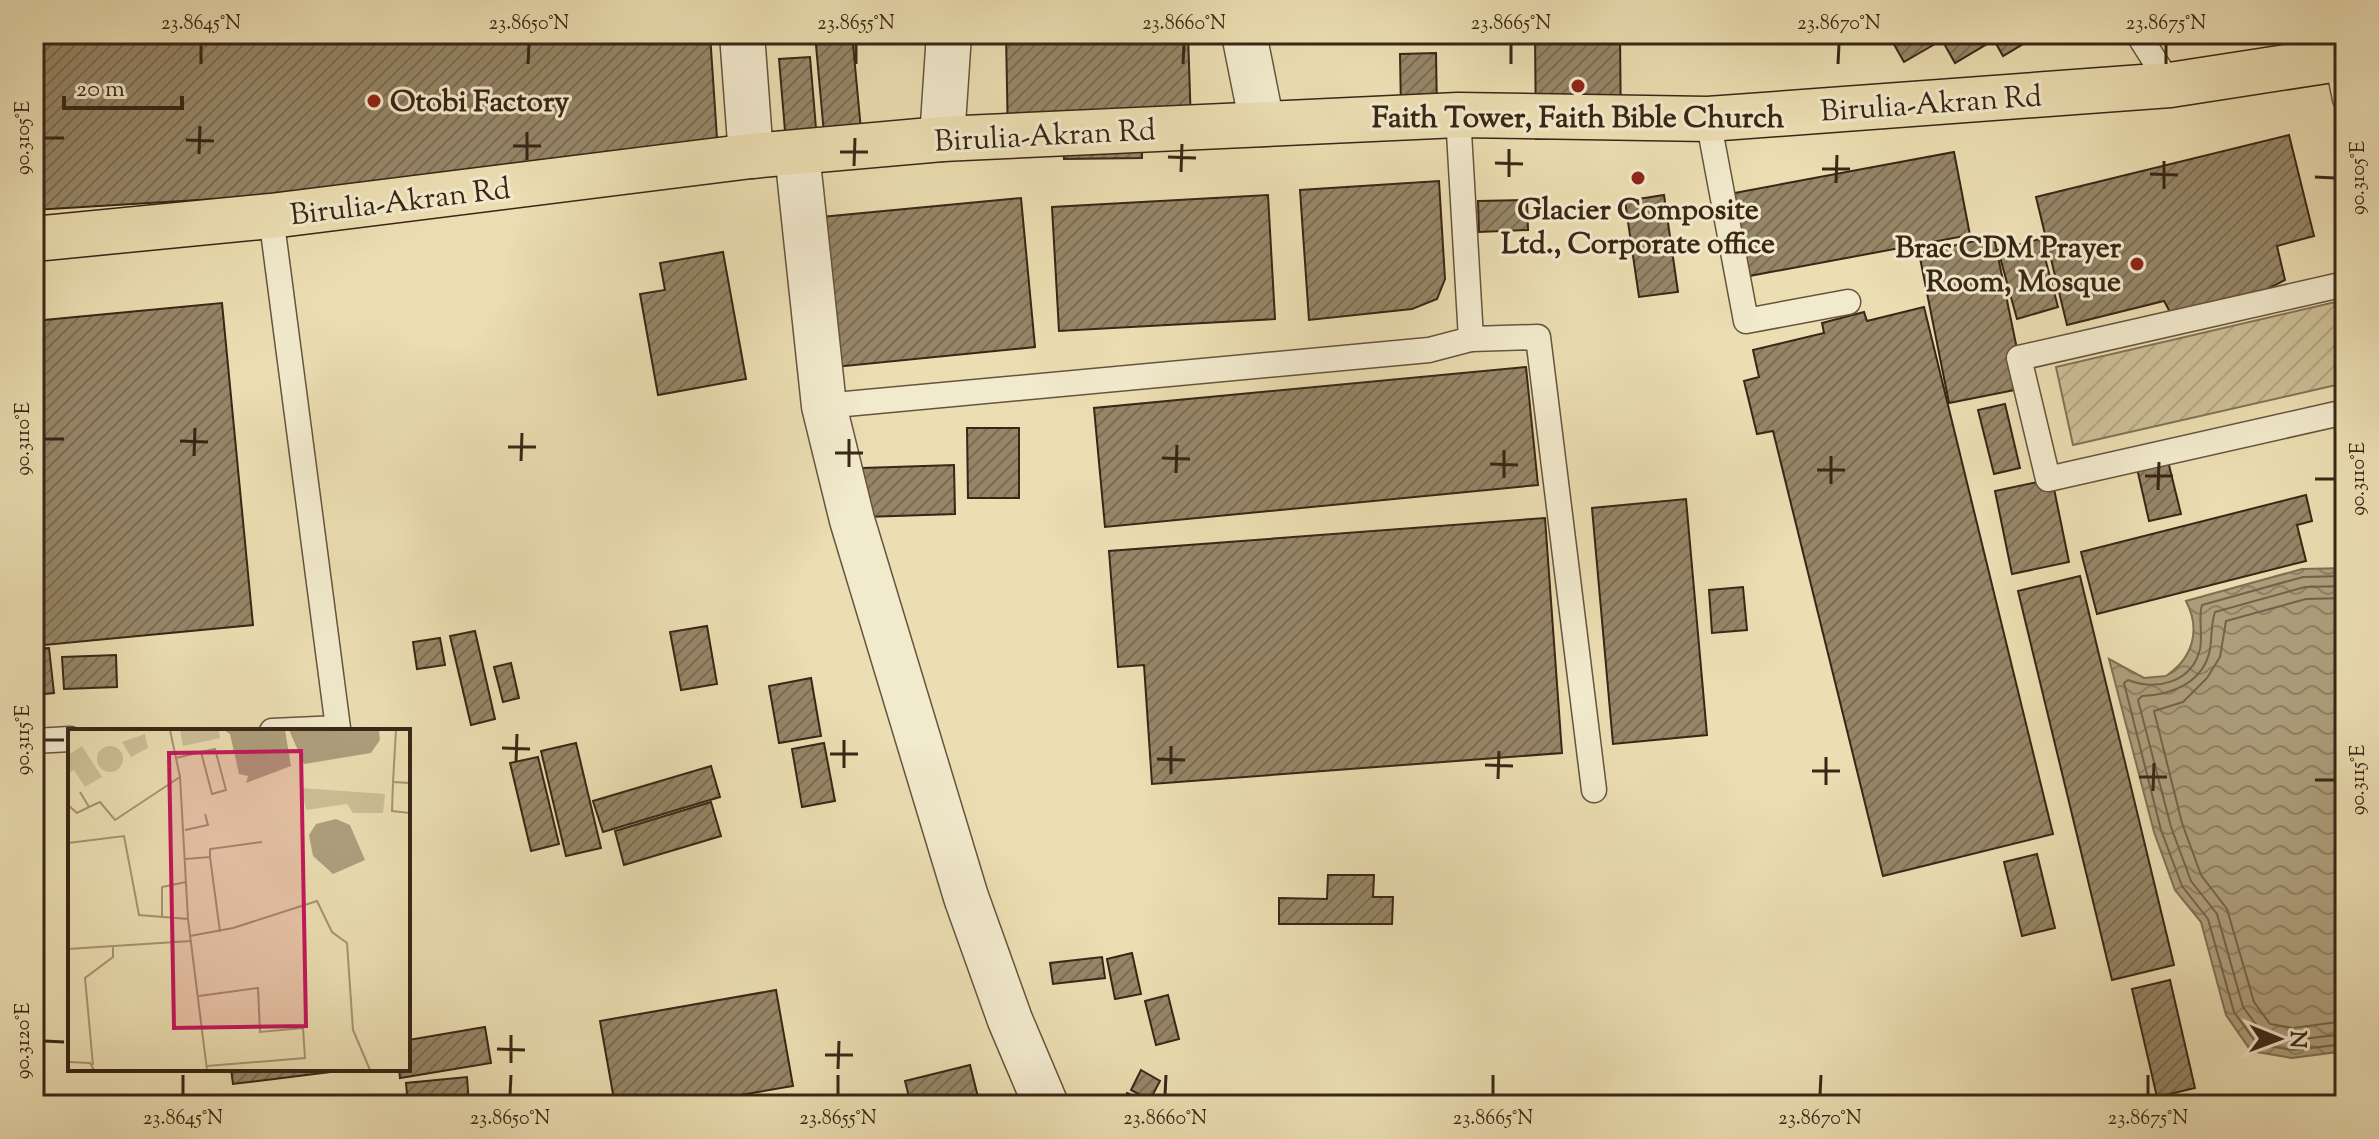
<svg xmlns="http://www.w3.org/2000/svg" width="2379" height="1139" font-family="'Sorts Mill Goudy',serif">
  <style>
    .garden { fill: url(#garden-furrows); stroke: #837256; stroke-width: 2 }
    .water { fill: url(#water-waves); stroke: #7f6f54; stroke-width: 2 }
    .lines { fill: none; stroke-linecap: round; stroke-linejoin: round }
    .shore { stroke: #74624a; stroke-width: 2 }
    .building { fill: url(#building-hatch); stroke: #392616; stroke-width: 2 }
    .lane-casing { stroke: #66543d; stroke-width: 27 }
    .street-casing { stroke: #66543d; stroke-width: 47 }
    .highway-casing { stroke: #392616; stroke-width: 47 }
    .lane { stroke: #f2eacd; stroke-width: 24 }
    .street { stroke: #f2eacd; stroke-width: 44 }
    .highway { stroke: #ebdeb2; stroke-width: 44 }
    .ticks { fill: none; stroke: #392616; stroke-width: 3 }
    .poi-dot { fill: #8f2418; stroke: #f2eacd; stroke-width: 3 }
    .labels { text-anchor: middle; stroke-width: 6; stroke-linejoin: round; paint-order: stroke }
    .poi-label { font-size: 30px; font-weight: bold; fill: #392616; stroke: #f2eacd }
    .street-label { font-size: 30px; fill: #392616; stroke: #f2eacd }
    .inset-road { fill: none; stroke: #a49474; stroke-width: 2 }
    .view { fill: #c2185b; fill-opacity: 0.15; stroke: #c2185b; stroke-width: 4 }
    .inset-edge { fill: none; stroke: #392616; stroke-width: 4 }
    .neatline { fill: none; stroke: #392616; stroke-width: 3 }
    .ticks-label { font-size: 20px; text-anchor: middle; fill: #392616 }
  </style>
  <defs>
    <pattern id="garden-furrows" width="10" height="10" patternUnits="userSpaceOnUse" patternTransform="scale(2)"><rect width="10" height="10" fill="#cdbf97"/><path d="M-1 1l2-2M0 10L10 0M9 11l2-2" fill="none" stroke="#b1a481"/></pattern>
    <pattern id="water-waves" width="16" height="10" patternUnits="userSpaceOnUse" patternTransform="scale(2)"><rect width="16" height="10" fill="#ae9f7d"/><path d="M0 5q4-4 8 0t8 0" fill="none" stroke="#8f8165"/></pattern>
    <pattern id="building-hatch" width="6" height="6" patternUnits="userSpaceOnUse" patternTransform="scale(2)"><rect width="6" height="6" fill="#968667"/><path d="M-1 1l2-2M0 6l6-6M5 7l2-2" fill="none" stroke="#7b6d54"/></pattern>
  </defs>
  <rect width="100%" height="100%" fill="#ebdeb2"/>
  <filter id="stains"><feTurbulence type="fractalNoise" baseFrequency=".0025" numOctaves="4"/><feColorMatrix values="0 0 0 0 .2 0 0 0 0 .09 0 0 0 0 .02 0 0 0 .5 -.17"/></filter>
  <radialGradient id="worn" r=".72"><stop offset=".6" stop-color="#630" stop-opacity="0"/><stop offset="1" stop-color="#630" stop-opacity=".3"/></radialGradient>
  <polygon class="garden" points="2344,300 2345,383 2073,445 2056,367"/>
  <path class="water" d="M2345 568V1051L2292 1058 2251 1051 2226 1015 2201 922 2175 890 2154 832 2109 659 2144 678 2166 676C2193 658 2201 630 2186 601L2302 569Z"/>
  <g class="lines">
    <g class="shore">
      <path d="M2345 576 2303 577 2202 605C2198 616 2203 634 2200 649 2192 683 2156 691 2128 680L2124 683 2161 830 2182 886 2208 919 2234 1012 2257 1044 2293 1050 2345 1044"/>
      <path d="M2345 586 2305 587 2215 612C2211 623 2212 637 2210 649 2204 683 2171 695 2142 696L2138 700 2171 827 2191 881 2217 914 2243 1007 2263 1034 2293 1040 2345 1034"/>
      <polyline points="2345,598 2306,599 2226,621 2220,657 2207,678 2183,702 2154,711 2182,823 2201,875 2227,909 2254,1002 2270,1024 2293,1028 2345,1021"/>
    </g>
  </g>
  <g class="building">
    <polygon points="34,34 710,34 719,168 34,210"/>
    <polygon points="815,34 852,34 861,130 824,134"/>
    <polygon points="1006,34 1188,34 1191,125 1142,126 1142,158 1064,159 1063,138 1008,140"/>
    <polygon points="1535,34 1620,34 1621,138 1536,139"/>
    <polygon points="1888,34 2040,34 2003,56 1994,40 1955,63 1942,40 1904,62"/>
    <polygon points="1436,53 1437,110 1401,111 1400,54"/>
    <polygon points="810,57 818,152 787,155 779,59"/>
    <polygon points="2289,135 2314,236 2277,246 2285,280 2231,308 2170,312 2164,301 2067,325 2036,197"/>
    <polygon points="1954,152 1970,235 1744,277 1729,194"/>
    <polygon points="1439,181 1445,279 1437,299 1412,309 1309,320 1300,190"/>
    <polygon points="1268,195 1275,319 1059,331 1052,207"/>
    <polygon points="1664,195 1678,292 1639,297 1625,201"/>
    <polygon points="1021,198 1035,347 825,368 811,218"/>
    <polygon points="1527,200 1528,230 1479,232 1478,201"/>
    <polygon points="1994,237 2025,388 1949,403 1919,253"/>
    <polygon points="2040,239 2058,307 2017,319 1998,250"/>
    <polygon points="723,252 746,379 658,395 640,294 665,290 660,263"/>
    <polygon points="222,303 253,625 34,646 34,321"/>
    <polygon points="1924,307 2053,834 1883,876 1773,431 1757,434 1744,381 1759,377 1753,350 1824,333 1822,323 1864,312 1867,321"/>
    <polygon points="1526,367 1538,485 1105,527 1094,408"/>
    <polygon points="2005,404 2020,468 1994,474 1978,410"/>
    <polygon points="967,428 1019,428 1019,498 968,498"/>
    <polygon points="2167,457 2181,514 2149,521 2136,464"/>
    <polygon points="954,465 955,514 834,518 832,469"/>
    <polygon points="2345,469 2345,537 2339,478"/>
    <polygon points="2052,479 2069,562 2012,574 1995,491"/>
    <polygon points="2306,495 2312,521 2297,525 2306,561 2097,614 2081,552"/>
    <polygon points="1686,499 1707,735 1613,744 1592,508"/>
    <polygon points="1545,518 1562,753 1152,784 1144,665 1118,667 1109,551"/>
    <polygon points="2080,576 2174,965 2112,980 2018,591"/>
    <polygon points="1743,587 1747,630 1712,633 1709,590"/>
    <polygon points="707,626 717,684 681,690 670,632"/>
    <polygon points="475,631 495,719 471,725 450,636"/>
    <polygon points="440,638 445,665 417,669 413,642"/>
    <polygon points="49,648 54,693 34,695 34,649"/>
    <polygon points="116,655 117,687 64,689 62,657"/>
    <polygon points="511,663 519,698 503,702 494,667"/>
    <polygon points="811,678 821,736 779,743 769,686"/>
    <polygon points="576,743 601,848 566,856 541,751"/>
    <polygon points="824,743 835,801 802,807 792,749"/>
    <polygon points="538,757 559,844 531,851 510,763"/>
    <polygon points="711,766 720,797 603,832 593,801"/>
    <polygon points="711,802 721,836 624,865 615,831"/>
    <polygon points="2037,854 2055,928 2022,936 2004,862"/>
    <polygon points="1328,875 1374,875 1373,897 1393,897 1392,924 1279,924 1279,898 1327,899"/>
    <polygon points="1132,953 1141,994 1115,999 1107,959"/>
    <polygon points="1102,957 1105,978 1053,984 1050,963"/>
    <polygon points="2170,980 2195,1088 2157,1097 2132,989"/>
    <polygon points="776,990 793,1086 681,1105 615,1105 600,1021"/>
    <polygon points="1168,995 1179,1039 1156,1045 1145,1001"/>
    <polygon points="485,1027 491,1063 400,1078 399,1069 408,1069 408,1040"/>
    <polygon points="970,1065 980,1105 911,1105 905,1081"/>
    <polygon points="231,1069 355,1069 233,1084"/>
    <polygon points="1141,1070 1160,1081 1150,1100 1131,1090"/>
    <polygon points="467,1077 469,1105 408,1105 406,1083"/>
    <polygon points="1127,1093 1145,1100 1143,1105 1123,1105"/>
  </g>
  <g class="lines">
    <defs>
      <g id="lane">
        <polyline points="2138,34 2170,85"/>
        <polyline points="2337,60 2345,99"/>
        <polyline points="1708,119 1746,321 1848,302"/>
        <polyline points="271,216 338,728 272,731"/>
        <polyline points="2345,284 2019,358 2048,479 2345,412"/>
        <polyline points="1471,339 1538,337 1594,790"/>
        <polyline points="824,406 1429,350 1471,339 1458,115"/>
        <polyline points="34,741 70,739"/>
      </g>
      <g id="street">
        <polyline points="742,34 751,156"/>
        <polyline points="1244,34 1262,124"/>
        <polyline points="942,139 949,34"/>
        <polyline points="797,153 824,406 852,520 966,897 1010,1020 1046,1105"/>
      </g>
      <polyline id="highway" points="34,239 271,216 751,156 942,139 1458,115 1708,119 2170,85 2345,58"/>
    </defs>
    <use href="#lane" class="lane-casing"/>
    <use href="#street" class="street-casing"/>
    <use href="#highway" class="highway-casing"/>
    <use href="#lane" class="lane"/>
    <use href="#street" class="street"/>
    <use href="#highway" class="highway"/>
  </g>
  <path class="ticks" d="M201 64V44M528 64 529 44M856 64V44M1183 64 1184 44M1511 64V44M1838 64 1839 44M2166 64V44M44 138H64M186 140 214 141M513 146H541M840 152H868M199 154 200 126M1168 157 1196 158M527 160V132M1495 163 1523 164M854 166 855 138M1822 169H1850M1181 172 1182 144M2150 174 2178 175M1509 177V149M2315 177 2335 178M1836 183 1837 155M2164 189V161M44 439H64M180 441 208 442M508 447H536M835 453H863M194 456 195 428M1162 458 1190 459M521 461 522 433M1490 464 1518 465M849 467V439M1817 470H1845M1176 473 1177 445M2145 476H2173M1504 478V450M2315 479H2335M1831 484V456M2158 490 2159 462M44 740H64M502 748 530 749M830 754H858M1157 759 1185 760M516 762 517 734M1485 765 1513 766M844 768V740M1812 771H1840M1171 774V746M2139 777H2167M1498 779 1499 751M2315 780H2335M1826 785V757M2153 791 2154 763M44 1041 64 1042M497 1049 525 1050M825 1055H853M511 1063V1035M838 1069 839 1041M183 1095V1075M510 1095 511 1075M838 1095V1075M1165 1095 1166 1075M1493 1095V1075M1820 1095 1821 1075M2148 1095V1075"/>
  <g class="poi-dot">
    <circle cx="1578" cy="86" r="8"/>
    <circle cx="374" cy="101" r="8"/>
    <circle cx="1638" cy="178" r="8"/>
    <circle cx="2137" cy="264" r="8"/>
  </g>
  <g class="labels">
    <g class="poi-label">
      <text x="390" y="111" text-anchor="start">Otobi Factory</text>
      <text x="1578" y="127">Faith Tower, Faith Bible Church</text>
      <text x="1638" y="219">Glacier Composite<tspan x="1638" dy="34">Ltd., Corporate office</tspan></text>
      <text x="2121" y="257" text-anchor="end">Brac CDM Prayer<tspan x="2121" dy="34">Room, Mosque</tspan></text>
    </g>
    <g class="street-label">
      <text transform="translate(1931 103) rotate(-4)" y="10">Birulia-Akran Rd</text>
      <text transform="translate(1045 135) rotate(-3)" y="10">Birulia-Akran Rd</text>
      <text transform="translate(400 201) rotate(-7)" y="10">Birulia-Akran Rd</text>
    </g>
  </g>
  <g transform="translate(68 729)">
    <rect width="342" height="342" fill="#ebdeb2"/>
    <path d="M112 1H151L152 9 115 17Z" fill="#cdbf97"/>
    <path d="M77 5 80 19 63 28 54 13ZM29 30a13 13 0 1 1 26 0a13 13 0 1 1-26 0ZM14 17 34 48 17 58 6 41 0 44V26ZM233 59 317 65 315 84H285L279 75 238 81Z" fill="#cdbf97"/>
    <path d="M156 1H217L223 37 178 54 180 47 171 45 162 5ZM221 1H311L312 11 303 24 236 35ZM268 90 282 96 297 131 265 145 245 127 241 106 248 95Z" fill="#ae9f7d"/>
    <path class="inset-road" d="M102 1 112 48 120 190 139 341M328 1 325 53 342 54M108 29 133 23 144 65 158 61 147 20 133 23M325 53 324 82 342 84M12 63 21 78 32 73 47 91 112 48M0 76 9 84 21 78M117 101 140 96 137 85M0 114 56 107 71 186 120 190M142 128V120L194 113M117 130 142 128 152 203M94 188V158L118 153M122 207 165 199 249 172 264 203 279 214 285 301 302 341M0 220 123 212M131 267 190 259 192 303 235 299 237 329 139 337M0 333 22 334 26 341M25 336 17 249 45 228V218"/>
    <path class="view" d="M233 22 238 297 106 299 101 24Z"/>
    <rect width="342" height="342" class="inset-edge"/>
  </g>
  <rect width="2379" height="1139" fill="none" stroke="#ebdeb2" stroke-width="88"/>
  <g transform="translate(2279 1039) rotate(91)" stroke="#f2eacd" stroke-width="6" paint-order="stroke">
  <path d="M0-6L14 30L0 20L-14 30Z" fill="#392616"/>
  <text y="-12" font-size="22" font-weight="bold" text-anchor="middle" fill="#392616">N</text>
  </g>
  <path d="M64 96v12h118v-12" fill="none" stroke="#392616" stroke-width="4"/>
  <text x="76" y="96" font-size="24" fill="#392616" stroke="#f2eacd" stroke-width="6" paint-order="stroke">20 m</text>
  <rect x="44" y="44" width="2291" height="1051" class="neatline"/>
  <g class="ticks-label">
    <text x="201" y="29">23.8645°N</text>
    <text x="529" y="29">23.8650°N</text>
    <text x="856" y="29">23.8655°N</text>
    <text x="1184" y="29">23.8660°N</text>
    <text x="1511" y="29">23.8665°N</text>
    <text x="1839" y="29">23.8670°N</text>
    <text x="2166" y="29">23.8675°N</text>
    <text transform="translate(22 138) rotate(-90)" y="7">90.3105°E</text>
    <text transform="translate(2357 178) rotate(-90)" y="7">90.3105°E</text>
    <text transform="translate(22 439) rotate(-90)" y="7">90.3110°E</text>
    <text transform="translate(2357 479) rotate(-90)" y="7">90.3110°E</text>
    <text transform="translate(22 740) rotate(-90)" y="7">90.3115°E</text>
    <text transform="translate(2357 780) rotate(-90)" y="7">90.3115°E</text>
    <text transform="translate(22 1041) rotate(-90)" y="7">90.3120°E</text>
    <text x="183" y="1124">23.8645°N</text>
    <text x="510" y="1124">23.8650°N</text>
    <text x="838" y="1124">23.8655°N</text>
    <text x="1165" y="1124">23.8660°N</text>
    <text x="1493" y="1124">23.8665°N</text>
    <text x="1820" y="1124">23.8670°N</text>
    <text x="2148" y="1124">23.8675°N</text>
  </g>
  <rect width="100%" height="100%" filter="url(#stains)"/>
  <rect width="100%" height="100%" fill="url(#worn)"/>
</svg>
